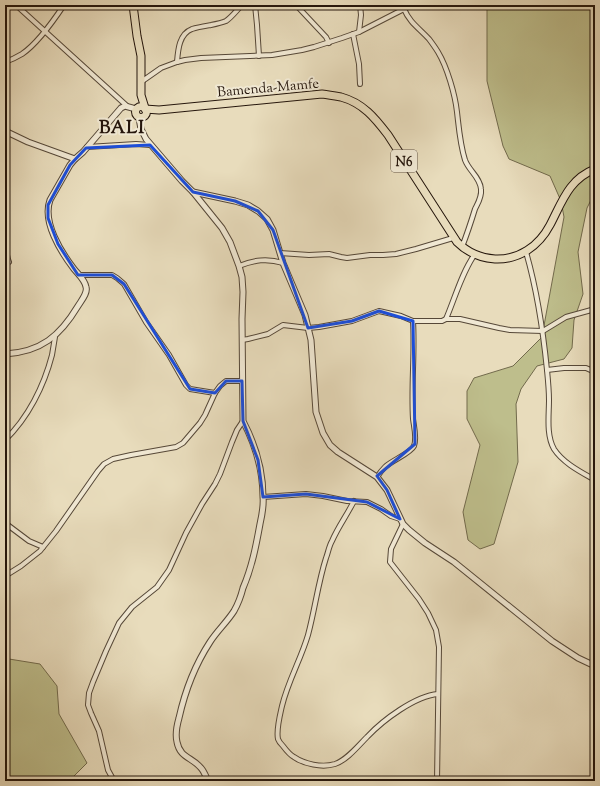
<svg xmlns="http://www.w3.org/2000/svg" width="600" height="786" font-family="'Sorts Mill Goudy',serif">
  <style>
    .green { fill: #bebe8c; stroke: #726a4c }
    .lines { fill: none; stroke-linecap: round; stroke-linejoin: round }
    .minor-casing { stroke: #564838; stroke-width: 6 }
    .tertiary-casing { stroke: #564838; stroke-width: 7 }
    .trunk-casing { stroke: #25160c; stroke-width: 9 }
    .minor { stroke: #f0e8d3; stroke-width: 4 }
    .tertiary { stroke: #f0e8d3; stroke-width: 5 }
    .trunk { stroke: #e8dcbc; stroke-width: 7 }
    .marked { fill: none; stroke: #1d4ed8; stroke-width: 3; stroke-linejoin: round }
    .labels { text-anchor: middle; stroke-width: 4; stroke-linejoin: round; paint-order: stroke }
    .shield { fill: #f0e8d3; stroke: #625548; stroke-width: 1 }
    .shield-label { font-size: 13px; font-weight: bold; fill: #25160c }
    .street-label { font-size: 14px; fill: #25160c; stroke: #f0e8d3 }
    .district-label { font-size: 18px; font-weight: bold; letter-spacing: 1px; fill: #25160c; stroke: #f0e8d3 }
  </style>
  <rect width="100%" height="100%" fill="#e8dcbc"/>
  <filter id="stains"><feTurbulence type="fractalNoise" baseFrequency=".005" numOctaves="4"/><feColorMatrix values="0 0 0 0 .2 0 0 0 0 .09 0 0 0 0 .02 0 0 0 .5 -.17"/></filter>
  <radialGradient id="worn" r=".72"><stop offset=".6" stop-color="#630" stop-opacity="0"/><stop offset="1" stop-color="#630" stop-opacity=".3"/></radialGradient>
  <g class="green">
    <polygon points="487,5 595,5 595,195 593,196 587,208 578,252 583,294 574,320 572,348 564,359 537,366 521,389 516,404 518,462 494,544 480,549 468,540 463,512 480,445 467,419 467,391 474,378 513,366 543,336 543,331 564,217 561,201 550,176 509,159 503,146 487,81"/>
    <polygon points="5,659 9,659 40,664 57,686 59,714 87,763 69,781 5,781"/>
  </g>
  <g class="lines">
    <defs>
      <g id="minor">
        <polyline points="16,5 127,106"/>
        <polyline points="255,5 257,25 259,56"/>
        <polyline points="296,5 326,37 329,43"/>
        <path d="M404 9C410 23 419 28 429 39 432 43 435 47 438 52 447 67 455 94 457 112 459 129 460 144 465 160 469 171 480 177 481 189 482 197 478 203 475 209 471 222 467 234 462 247"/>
        <polyline points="359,32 361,15 360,5"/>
        <polyline points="353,34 359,64 360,84"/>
        <path d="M5 62C11 60 17 57 22 54 37 44 54 20 64 5"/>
        <path d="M177 62C178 50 179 34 192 29 198 27 205 26 211 25 216 24 221 23 226 21 232 17 237 10 242 5"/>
        <polyline points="141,82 161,68 177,62 185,60 201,58 272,55 302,50 314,47 342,38 359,32 404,9 409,5"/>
        <polyline points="87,147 136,144 150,145"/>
        <path d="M6 214C7 218 7 223 7 227 7 239 4 251 9 262"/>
        <path d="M526 252C537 290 543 330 547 370 548 380 549 390 549 400 549 415 546 435 554 449 563 463 581 472 595 480"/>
        <polyline points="280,253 309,255 329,254 341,257 347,258 370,255 383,255 396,254 416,249 453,238"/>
        <path d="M239 266C254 260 267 258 283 263"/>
        <polyline points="79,275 112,275 117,278 124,284 146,322 169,355 186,385 190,389 215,393"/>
        <polyline points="446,319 460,319 499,328 510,330 543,331 566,317 595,309"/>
        <path d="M242 340 248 339 268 334 283 325 308 328 319 327 352 321 379 311 401 316 413 321H442L446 319C455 298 462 272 475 254"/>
        <polyline points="547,370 564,368 586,368 595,372"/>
        <path d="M5 440C28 418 44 386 52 355 53 349 54 343 55 337"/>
        <path d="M377 477C379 474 382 470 385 467 391 461 411 453 414 446 417 438 414 427 413 419 411 386 415 353 413 321"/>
        <polyline points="263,497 306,494 323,496 347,501 367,502 381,509 391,516 400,519"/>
        <path d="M354 501C347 515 338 527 332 541 329 546 328 553 326 558 318 583 315 609 308 635 301 659 288 681 282 706 280 715 276 730 278 739 279 742 281 744 283 746 286 750 290 755 294 757 304 764 322 768 335 764 347 760 358 746 367 737 383 720 415 696 438 694"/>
        <polyline points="5,523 29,541 43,547"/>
        <polyline points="403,524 391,549 390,562 419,599 428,613 436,630 439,647 437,781"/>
        <polyline points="5,576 21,566 40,551 56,531 98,471 104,464 113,459 131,455 176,447 183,443 200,423 205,415 215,393 220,386 226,381 242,381"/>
        <polyline points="114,781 108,770 99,731 91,713 88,705 89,693 93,682 106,651 119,623 132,607 157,587 169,570 186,533 202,504 215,484 220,474 232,442 237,430 243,421"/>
        <polyline points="437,781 443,780 446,781"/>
      </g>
      <g id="tertiary">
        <polyline points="139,118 141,129 146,139 182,181 193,192 235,201 248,205 258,211 267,219 273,230 283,263 305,315 311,340 316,412 323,433 330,445 338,452 377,477 387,490 403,524 409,530 425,543 454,562 552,641 578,658 595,666"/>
        <polyline points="5,131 28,142 75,159"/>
        <path d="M193 192 222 228 230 242 239 266 242 277 243 292 242 319 243 421C255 444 263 471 263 497 264 506 262 515 260 524 256 546 252 567 243 588 241 596 238 604 234 611 227 622 217 631 210 642 195 665 185 691 179 718 177 725 175 734 177 742 180 758 192 757 201 768 204 771 206 777 208 781"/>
        <path d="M5 354C41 352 60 336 78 306 81 301 88 293 86 287 85 280 78 274 74 269 61 252 42 222 50 200L70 165 75 159 83 152 121 108 125 106 136 109"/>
      </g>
      <g id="trunk">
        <polyline points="133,5 137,36 141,56 141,95 145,108"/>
        <circle cx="141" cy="112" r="5.5"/>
        <path d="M145 109 159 110 322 94C329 95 335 96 341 97 363 103 375 118 388 135L457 242C467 252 481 258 495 259 519 260 539 246 550 225 562 202 569 179 595 169"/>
      </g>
    </defs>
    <use href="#minor" class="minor-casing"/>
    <use href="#tertiary" class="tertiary-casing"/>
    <use href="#trunk" class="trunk-casing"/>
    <use href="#minor" class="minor"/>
    <use href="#tertiary" class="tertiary"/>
    <use href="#trunk" class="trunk"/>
  </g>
  <path class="marked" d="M150 145 193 192 235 201 258 211 273 230 308 328 352 321 379 311 413 321 415 444 377 476 387 490 400 519 367 502 306 494 263 497 258 460 243 421 242 381H226L215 393 190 389 124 284 112 275H78L58 244 48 218V205L70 165 86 148Z"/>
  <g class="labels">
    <rect class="shield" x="391" y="150" width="26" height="22" rx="3"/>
    <g class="shield-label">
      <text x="404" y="166">N6</text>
    </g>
    <g class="street-label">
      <text transform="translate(268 87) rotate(-5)" y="5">Bamenda-Mamfe</text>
    </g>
    <g class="district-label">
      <text x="122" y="133">BALI</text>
    </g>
  </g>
  <rect width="600" height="786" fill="none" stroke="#e8dcbc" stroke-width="20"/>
  <rect x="6" y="6" width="588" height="774" fill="none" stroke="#25160c" stroke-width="2"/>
  <rect x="10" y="10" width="580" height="766" fill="none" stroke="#25160c"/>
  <rect width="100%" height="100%" filter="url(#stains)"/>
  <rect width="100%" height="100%" fill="url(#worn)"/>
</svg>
